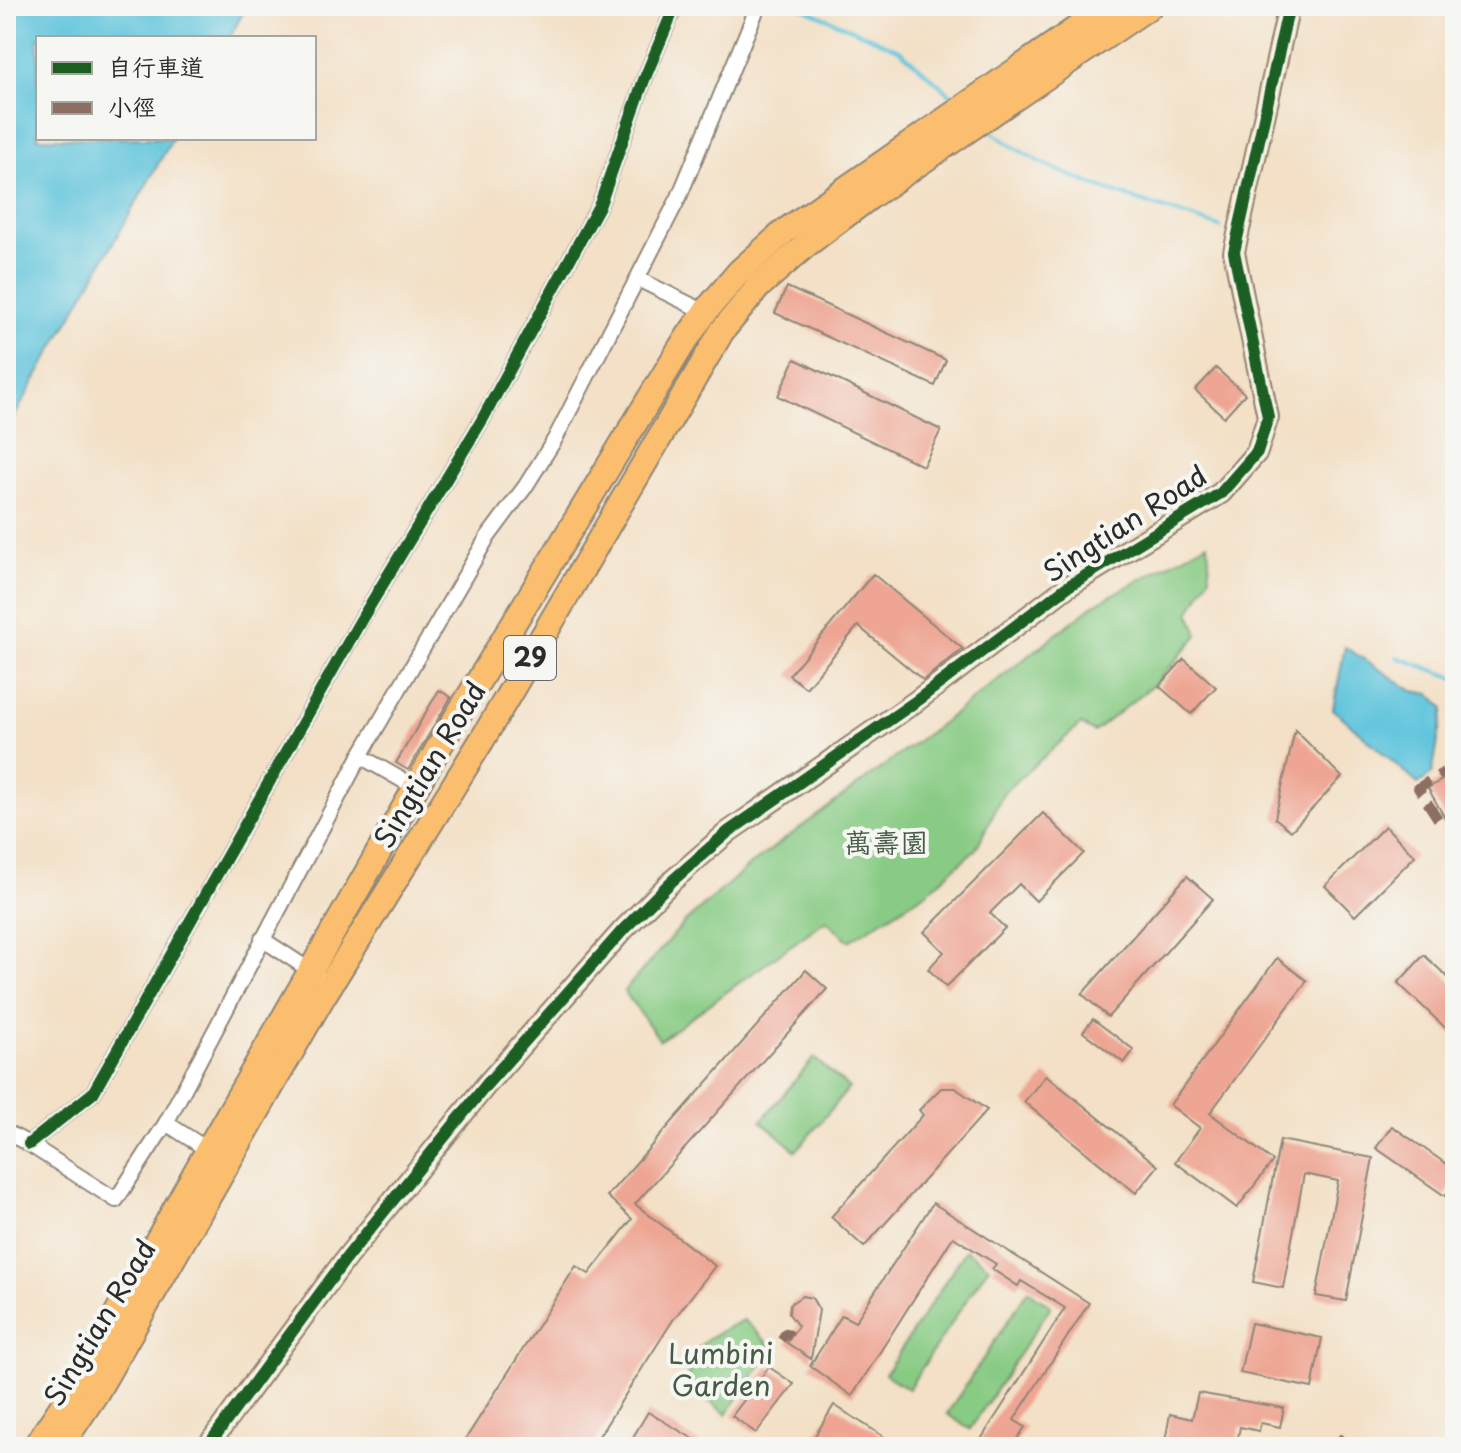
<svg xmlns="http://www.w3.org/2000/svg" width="1461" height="1453" font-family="'Playpen Sans','LXGW WenKai TC',sans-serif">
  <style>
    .green { fill: #88cb84; stroke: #5a7b58; stroke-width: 2 }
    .water { fill: #5fc4dc; stroke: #457884; stroke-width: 2 }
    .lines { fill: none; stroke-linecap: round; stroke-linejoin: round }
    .stream { stroke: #5fc4dc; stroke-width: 4 }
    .building { fill: #eea593 }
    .street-casing { stroke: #8f8678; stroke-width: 18 }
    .secondary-casing { stroke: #8f8678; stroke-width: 24 }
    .primary-casing { stroke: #8f8678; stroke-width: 28 }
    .street { stroke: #fff; stroke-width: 14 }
    .secondary { stroke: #fde5c5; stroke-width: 20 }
    .primary { stroke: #fbbe6e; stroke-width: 24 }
    .quiet { stroke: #8d6e63; stroke-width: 10; stroke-dasharray: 20 10; stroke-linecap: butt }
    .cycleway-casing { stroke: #f6f6f2; stroke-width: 17 }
    .cycleway { stroke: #1b5e20; stroke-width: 12 }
    .labels { text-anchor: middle; stroke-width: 8; stroke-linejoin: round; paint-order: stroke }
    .shield { fill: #f6f6f2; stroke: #686867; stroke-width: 2 }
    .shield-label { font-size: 26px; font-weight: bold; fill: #2b2b2b }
    .street-label { font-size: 28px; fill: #2b2b2b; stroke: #f6f6f2 }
    .park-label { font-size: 28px; fill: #475b46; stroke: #f6f6f2 }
  </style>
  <rect width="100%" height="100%" fill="#f6f6f2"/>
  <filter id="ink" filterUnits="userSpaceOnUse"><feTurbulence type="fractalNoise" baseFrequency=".0125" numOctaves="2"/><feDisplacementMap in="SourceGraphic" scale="16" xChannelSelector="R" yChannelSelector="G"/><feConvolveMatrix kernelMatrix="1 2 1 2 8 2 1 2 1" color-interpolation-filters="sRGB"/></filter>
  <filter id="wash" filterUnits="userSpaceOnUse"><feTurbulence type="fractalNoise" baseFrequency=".006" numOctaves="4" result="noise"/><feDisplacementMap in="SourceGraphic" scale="32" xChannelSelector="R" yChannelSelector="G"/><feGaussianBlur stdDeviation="1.8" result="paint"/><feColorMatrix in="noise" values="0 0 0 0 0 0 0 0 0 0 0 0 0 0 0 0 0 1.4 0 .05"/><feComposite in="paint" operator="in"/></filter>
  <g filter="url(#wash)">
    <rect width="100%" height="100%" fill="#f3e0c6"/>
    <g class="green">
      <polygon points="1208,543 1210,576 1190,613 1198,635 1157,682 1094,732 1081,724 1004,792 976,849 926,893 849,941 826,920 660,1040 624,991 684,923 750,865 946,720 1095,604"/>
      <polygon points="814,1058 849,1088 796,1151 761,1121"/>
      <polygon points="966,1250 989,1266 908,1389 885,1374"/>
      <polygon points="1028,1290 1051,1306 970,1429 947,1414"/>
      <path d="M744 1320 773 1348 727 1414 688 1387C687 1344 710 1336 744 1320Z"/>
    </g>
    <g class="water">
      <polygon points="6,6 247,6 229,38 38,38 38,138 173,138 6,431"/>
      <polygon points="1345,647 1413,691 1430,694 1444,708 1432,774 1418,784 1333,709"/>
    </g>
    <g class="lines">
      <g class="stream">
        <polyline points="798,6 900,50 958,101"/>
        <path d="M988 128C1044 177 1149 202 1220 227"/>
        <polyline points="1397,657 1455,678"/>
      </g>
    </g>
    <g id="blocks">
      <g class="building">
        <polygon points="787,287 946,360 935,386 775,313"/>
        <polygon points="795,359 941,430 923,466 778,396"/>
        <polygon points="1216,368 1245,394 1224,417 1195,390"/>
        <polygon points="873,574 963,649 923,680 858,626 806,688 789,675"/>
        <polygon points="1184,659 1216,687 1191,714 1159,686"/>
        <polygon points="439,690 451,697 408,770 396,763"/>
        <polygon points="1295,730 1342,777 1291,831 1275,818"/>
        <polygon points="1444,779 1455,800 1455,836 1428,788"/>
        <polygon points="1043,813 1084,853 1036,901 1019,884 990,913 1005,928 946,987 928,969 944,952 924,932"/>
        <polygon points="1385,826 1415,856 1355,916 1325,886"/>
        <polygon points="1187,876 1213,899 1108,1017 1082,994"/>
        <polygon points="1424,955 1455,984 1455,1037 1398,983"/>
        <polygon points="1277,958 1307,981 1210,1113 1273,1161 1237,1208 1175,1162 1200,1128 1170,1105"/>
        <polygon points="806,970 827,989 635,1204 715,1266 673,1320 592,1447 477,1447 465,1440 576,1266 589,1274 632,1219 607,1196"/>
        <polygon points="1093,1019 1134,1050 1124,1063 1083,1032"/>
        <polygon points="1046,1075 1158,1166 1136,1193 1024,1102"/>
        <polygon points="941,1088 955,1088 987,1110 864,1247 831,1217 923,1115 919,1110"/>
        <polygon points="1392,1126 1455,1170 1455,1182 1445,1196 1376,1148"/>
        <polygon points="1280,1140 1373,1158 1346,1301 1316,1296 1338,1181 1304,1174 1283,1288 1253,1282"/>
        <polygon points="933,1203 1089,1303 1014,1420 1025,1427 1012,1447 976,1447 1065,1308 1021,1281 1018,1286 992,1269 996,1264 953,1237 852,1396 810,1366 842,1315 855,1322"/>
        <polygon points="802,1296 812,1298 819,1310 811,1359 787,1343 798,1326 789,1314 790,1304"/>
        <polygon points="1251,1323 1322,1338 1312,1388 1240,1373"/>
        <polygon points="769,1367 794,1384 756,1433 732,1416"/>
        <polygon points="1198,1393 1284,1408 1280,1427 1261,1423 1259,1431 1240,1427 1236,1447 1164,1447 1170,1414 1192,1419"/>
        <polygon points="834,1405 900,1447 808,1447"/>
        <polygon points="648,1412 707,1447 627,1447"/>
      </g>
    </g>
  </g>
  <g filter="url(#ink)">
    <use href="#blocks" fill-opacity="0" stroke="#8f8678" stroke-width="2"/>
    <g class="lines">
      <defs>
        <g id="street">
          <polyline points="638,279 705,312"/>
          <polyline points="360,756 416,788"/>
          <polyline points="262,939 317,975"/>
          <polyline points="166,1123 360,756 487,538 525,487 555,439 679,197 758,6"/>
          <polyline points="6,1132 29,1144 116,1200 166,1123 208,1150"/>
          <polyline points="29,1144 93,1093 361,620 482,420 600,204 644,80 675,6"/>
        </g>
        <polyline id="secondary" points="207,1447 347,1257 487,1084 623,930 672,881 728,832 915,702 1067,587 1221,493 1257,452 1268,417 1234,252 1289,6"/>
        <g id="primary">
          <polyline points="35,1447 79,1381 208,1150 447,733 681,347 705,312 739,272 785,231 1109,6"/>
          <polyline points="60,1447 96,1393 322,998 482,740 722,331 759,286 806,245 871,196 1150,6"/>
        </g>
      </defs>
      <use href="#street" class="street-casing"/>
      <use href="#secondary" class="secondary-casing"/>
      <use href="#primary" class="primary-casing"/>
      <use href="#street" class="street"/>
      <use href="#secondary" class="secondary"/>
      <use href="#primary" class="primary"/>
      <g class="quiet">
        <polyline points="1438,819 1418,788 1444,772"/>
        <polyline points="781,1340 786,1333 791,1336"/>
        <polyline points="1333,1447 1344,1437"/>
      </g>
      <defs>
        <g id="cycleway">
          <polyline points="29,1144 93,1093 361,620 482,420 600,204 644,80 675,6"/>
          <polyline points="207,1447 347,1257 487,1084 623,930 672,881 728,832 915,702 1067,587 1221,493 1257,452 1268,417 1234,252 1289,6"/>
        </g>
      </defs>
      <use href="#cycleway" class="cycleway-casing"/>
      <use href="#cycleway" class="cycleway"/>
    </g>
  </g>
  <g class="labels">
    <rect class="shield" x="504" y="636" width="52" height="44" rx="6"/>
    <g class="shield-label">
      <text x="530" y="667">29</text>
    </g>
    <g class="street-label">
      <text transform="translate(1125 524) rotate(-33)" y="10">Singtian Road</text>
      <text transform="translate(430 765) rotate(-59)" y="10">Singtian Road</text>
      <text transform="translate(100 1323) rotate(-59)" y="10">Singtian Road</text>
    </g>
    <g class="park-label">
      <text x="886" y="853">萬壽園</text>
      <text x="721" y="1364">Lumbini<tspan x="721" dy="32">Garden</tspan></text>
    </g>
  </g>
  <rect width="1461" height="1453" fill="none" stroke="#f6f6f2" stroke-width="32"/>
  <rect x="36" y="36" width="280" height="104" fill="#f6f6f2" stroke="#a5a5a2" stroke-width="2"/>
  <rect x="52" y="62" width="40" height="12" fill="#1b5e20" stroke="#a5a5a2" stroke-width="2"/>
  <text x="108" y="76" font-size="24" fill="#2b2b2b">自行車道</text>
  <rect x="52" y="102" width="40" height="12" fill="#8d6e63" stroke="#a5a5a2" stroke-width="2"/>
  <text x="108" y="116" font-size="24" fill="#2b2b2b">小徑</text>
</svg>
